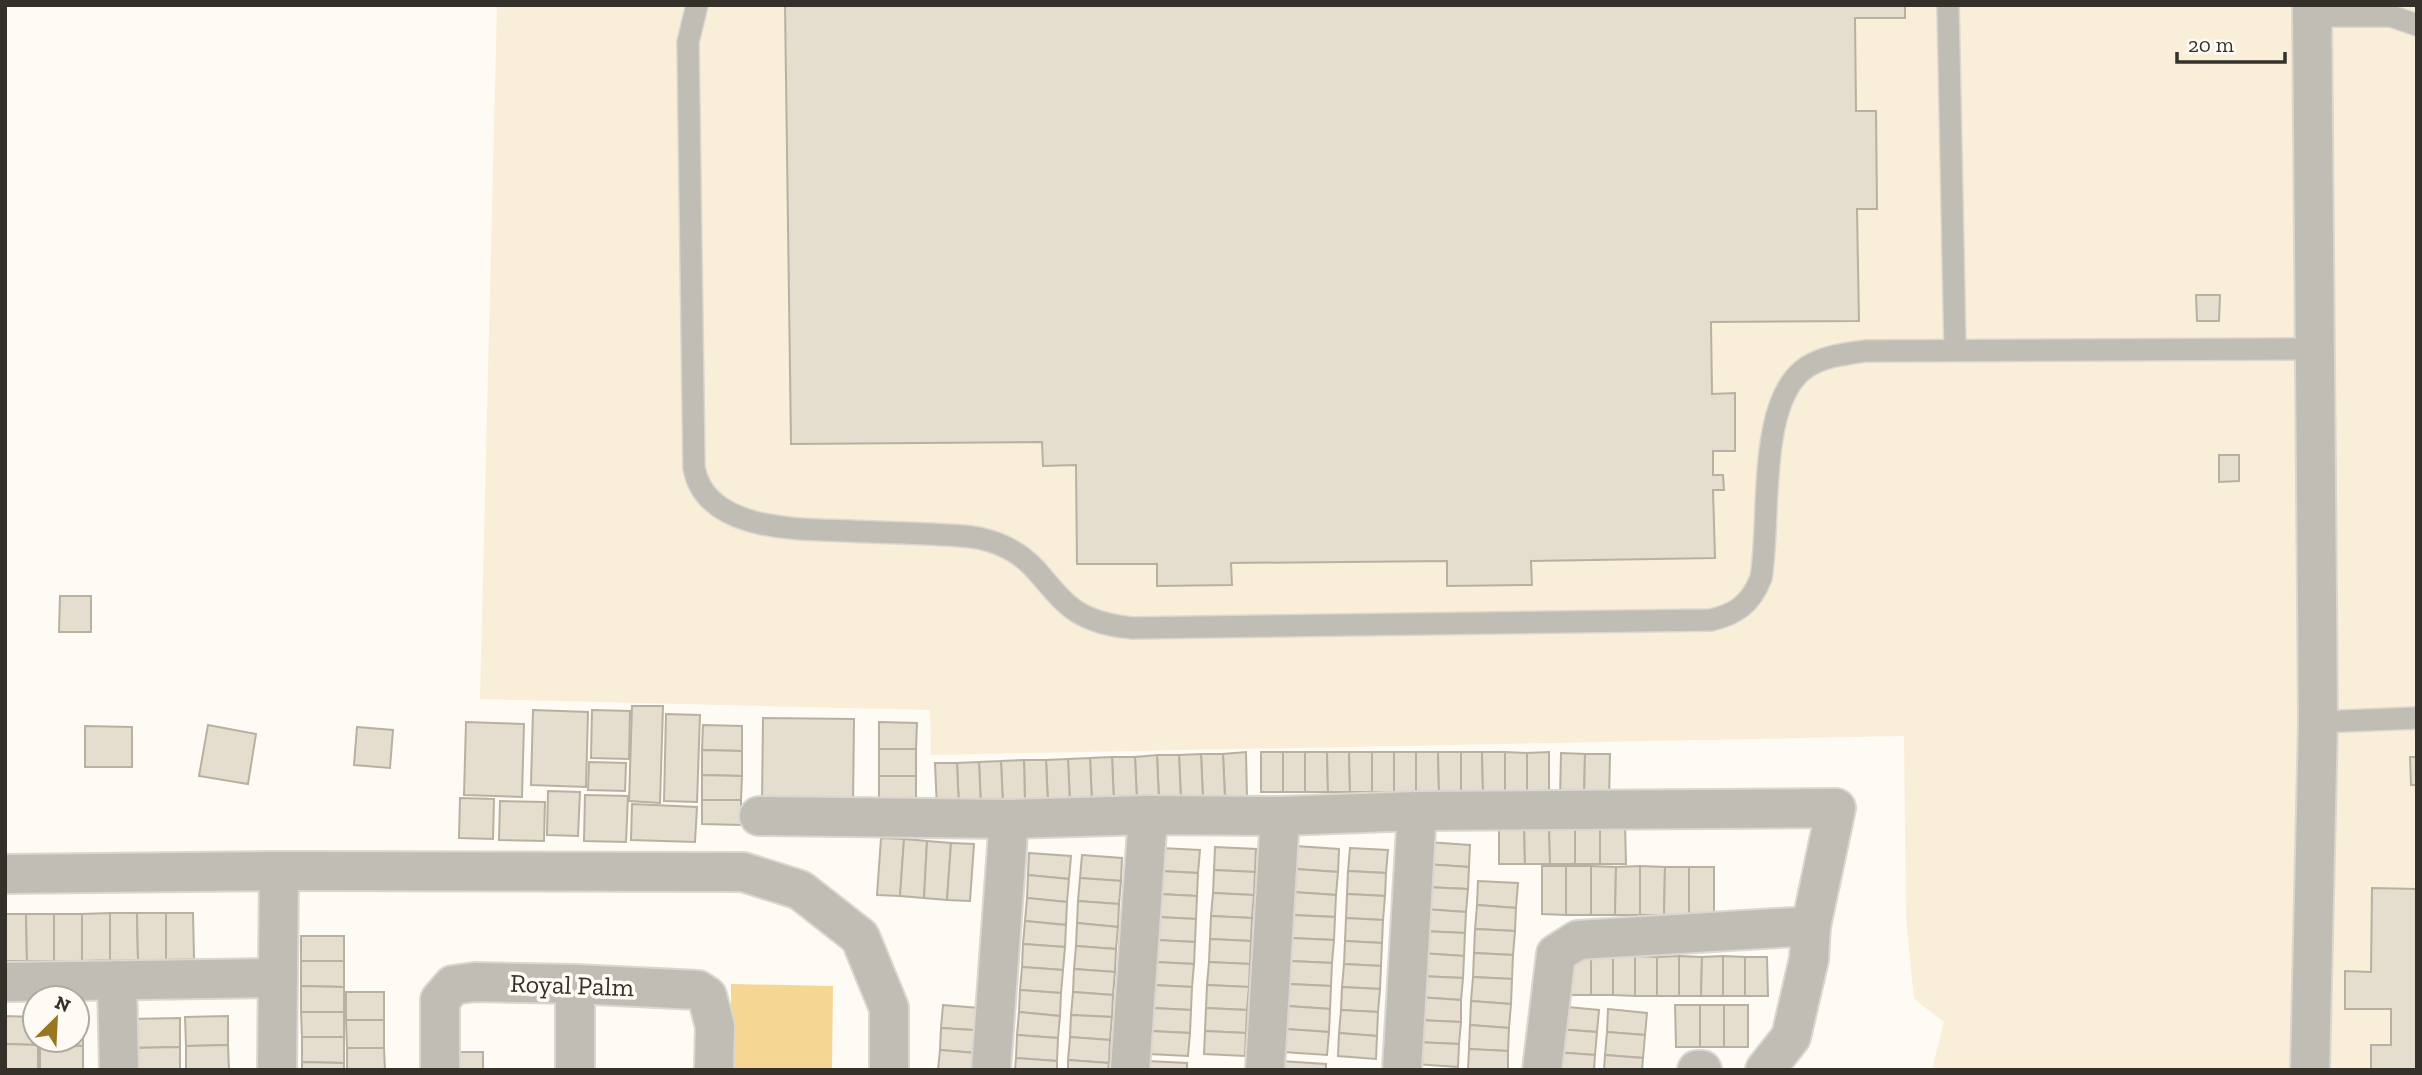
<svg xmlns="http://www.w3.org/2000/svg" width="2422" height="1075" font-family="'Zilla Slab',serif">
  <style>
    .built { fill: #f9eed7 }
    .green { fill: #f5d793 }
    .building { fill: #e5ddcd; stroke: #b8b1a1; stroke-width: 2 }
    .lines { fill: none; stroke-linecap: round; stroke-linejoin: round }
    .service-casing { stroke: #dad7d0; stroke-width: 24 }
    .minor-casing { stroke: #dad7d0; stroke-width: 42 }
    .service { stroke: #c0bdb5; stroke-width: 21 }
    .minor { stroke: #c0bdb5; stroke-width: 38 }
    .labels { text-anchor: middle; stroke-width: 7; stroke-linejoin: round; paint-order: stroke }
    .street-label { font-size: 26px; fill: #34312b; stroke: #fefbf4 }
  </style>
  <rect width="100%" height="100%" fill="#fefbf4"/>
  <polygon class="built" points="497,5 2417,5 2417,1070 1932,1070 1944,1022 1914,999 1906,917 1904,736 931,755 930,710 480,699"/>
  <polygon class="green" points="731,984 833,986 832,1070 731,1070"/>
  <g class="building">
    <polygon points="785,5 1905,5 1905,18 1855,18 1856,111 1876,111 1877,209 1857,209 1859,321 1711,322 1712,394 1735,393 1735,451 1713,451 1713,475 1723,475 1724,490 1713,490 1715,558 1531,561 1532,585 1447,586 1447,561 1231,563 1232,585 1157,586 1157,564 1077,564 1076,465 1043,466 1042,442 791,444"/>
    <polygon points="2196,295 2220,295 2219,321 2197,321"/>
    <polygon points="2219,455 2239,455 2239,481 2219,482"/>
    <polygon points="60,596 91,596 91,632 59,632"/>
    <polygon points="632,706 663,706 660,803 629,801"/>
    <polygon points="533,710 588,712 586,787 531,785"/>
    <polygon points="592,710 630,711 629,759 591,758"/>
    <polygon points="666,714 700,715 697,802 664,801"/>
    <polygon points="763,718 854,719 853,805 762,804"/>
    <polygon points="466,722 524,724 522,797 464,795"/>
    <polygon points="879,722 917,723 916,749 879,749"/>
    <polygon points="208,725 256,734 248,784 199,776"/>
    <polygon points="703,725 742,726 742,751 702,750"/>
    <polygon points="85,726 132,727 132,767 85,767"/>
    <polygon points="357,727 393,730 390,768 354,765"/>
    <rect x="879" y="749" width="37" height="27"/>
    <polygon points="702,750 742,751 742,776 702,775"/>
    <polygon points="1246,752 1247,798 1225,799 1223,754"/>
    <rect x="1261" y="752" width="22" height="40"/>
    <rect x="1283" y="752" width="22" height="40"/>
    <polygon points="1305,752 1327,752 1328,792 1305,792"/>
    <polygon points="1327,752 1349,752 1350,792 1328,792"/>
    <polygon points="1349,752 1372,752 1372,792 1350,792"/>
    <rect x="1372" y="752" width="22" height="40"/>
    <rect x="1394" y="752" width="22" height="40"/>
    <polygon points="1416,752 1438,752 1439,792 1416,792"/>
    <polygon points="1438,752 1461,752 1461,792 1439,792"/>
    <polygon points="1461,752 1482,752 1483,792 1461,792"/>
    <polygon points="1482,752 1505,752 1505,792 1483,792"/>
    <polygon points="1505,752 1527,753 1527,792 1505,792"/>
    <polygon points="1549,752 1549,792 1527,792 1527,753"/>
    <polygon points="1561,753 1585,754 1584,799 1560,799"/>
    <polygon points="1201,754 1223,754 1225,799 1203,800"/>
    <polygon points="1201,754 1203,800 1181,801 1179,755"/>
    <polygon points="1585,754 1610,754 1609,800 1584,799"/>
    <polygon points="1157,755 1179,755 1181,801 1159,801"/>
    <polygon points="1157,755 1159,801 1137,802 1135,757"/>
    <polygon points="1112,757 1135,757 1137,802 1114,803"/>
    <polygon points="1112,757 1114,803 1092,804 1090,758"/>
    <polygon points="2410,757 2417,757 2417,785 2411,785"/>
    <polygon points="1090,758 1092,804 1070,804 1068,759"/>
    <polygon points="1068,759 1070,804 1048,805 1046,760"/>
    <polygon points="1024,760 1046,760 1048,805 1025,806"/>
    <polygon points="1024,760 1025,806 1003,807 1001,761"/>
    <polygon points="1001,761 1003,807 981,808 979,762"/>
    <polygon points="589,762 626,763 625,791 588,790"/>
    <polygon points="979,762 981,808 959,809 957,763"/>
    <polygon points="935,763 957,763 959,809 937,809"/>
    <polygon points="702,775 742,776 741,800 702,800"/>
    <polygon points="879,776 916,776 916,803 879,802"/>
    <polygon points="548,791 580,792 578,836 547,835"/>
    <polygon points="585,795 628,796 626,842 584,841"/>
    <polygon points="460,798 494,799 493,839 459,838"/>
    <polygon points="702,800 741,800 741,825 702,824"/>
    <polygon points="500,801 545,802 544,841 499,840"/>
    <polygon points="632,804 697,807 695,842 631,840"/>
    <polygon points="1499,823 1524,823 1525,864 1499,864"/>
    <polygon points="1524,823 1549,823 1550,864 1525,864"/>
    <polygon points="1549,823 1575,823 1575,864 1550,864"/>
    <rect x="1575" y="823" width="25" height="41"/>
    <polygon points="1600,823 1625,823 1626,864 1600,864"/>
    <polygon points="881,838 904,839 900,896 877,895"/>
    <polygon points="904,839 927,841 924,898 900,896"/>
    <polygon points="927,841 951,843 947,900 924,898"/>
    <polygon points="1427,842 1470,845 1469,867 1425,864"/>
    <polygon points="951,843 974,844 970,901 947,900"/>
    <polygon points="1296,846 1339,849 1338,872 1295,869"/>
    <polygon points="1215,847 1256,849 1255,872 1214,870"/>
    <polygon points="1161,848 1200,850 1198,873 1160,871"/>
    <polygon points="1350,848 1388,850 1386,873 1348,871"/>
    <polygon points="1029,853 1071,856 1069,879 1028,875"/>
    <polygon points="1082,855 1122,858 1121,881 1080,878"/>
    <polygon points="1425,864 1469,867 1468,889 1424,887"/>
    <polygon points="1542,866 1566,866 1566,915 1542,914"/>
    <rect x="1566" y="866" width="25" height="49"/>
    <polygon points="1591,866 1616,867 1615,915 1591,915"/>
    <polygon points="1640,866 1665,867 1664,915 1640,915"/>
    <polygon points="1640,866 1640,915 1615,915 1616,867"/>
    <polygon points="1665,867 1689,867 1689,915 1664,915"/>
    <rect x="1689" y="867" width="25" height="48"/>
    <polygon points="1295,869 1338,872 1336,895 1293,892"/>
    <polygon points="1214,870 1255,872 1254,895 1213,893"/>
    <polygon points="1160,871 1198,873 1197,896 1159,894"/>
    <polygon points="1348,871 1386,873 1385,896 1347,894"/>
    <polygon points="1028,875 1069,879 1067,902 1027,898"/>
    <polygon points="1080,878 1121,881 1119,904 1078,901"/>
    <polygon points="1478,881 1518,883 1516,908 1477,905"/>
    <polygon points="1424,887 1468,889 1466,912 1423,909"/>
    <polygon points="2372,888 2417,889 2417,1070 2371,1070 2371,1045 2391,1045 2391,1009 2345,1009 2345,971 2371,972"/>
    <polygon points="1293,892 1336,895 1335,917 1292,915"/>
    <polygon points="1213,893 1254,895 1252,918 1211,916"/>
    <polygon points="1159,894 1197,896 1196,919 1157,917"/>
    <polygon points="1347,894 1385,896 1383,920 1346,918"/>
    <polygon points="1027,898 1067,902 1066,925 1025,921"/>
    <polygon points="1078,901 1119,904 1118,927 1077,923"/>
    <polygon points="1477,905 1516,908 1515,931 1475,929"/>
    <polygon points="1423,909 1466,912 1465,933 1422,931"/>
    <polygon points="110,913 137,913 138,960 110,960"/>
    <polygon points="110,913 110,960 82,961 82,914"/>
    <polygon points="137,913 166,913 166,960 138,960"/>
    <polygon points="166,913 193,913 194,959 166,960"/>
    <polygon points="5,914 26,914 27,961 5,961"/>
    <polygon points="26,914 54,914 54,961 27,961"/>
    <rect x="54" y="914" width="28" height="47"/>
    <polygon points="1292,915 1335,917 1334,940 1291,938"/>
    <polygon points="1211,916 1252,918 1251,941 1210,939"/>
    <polygon points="1157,917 1196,919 1195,942 1156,940"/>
    <polygon points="1346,918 1383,920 1382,943 1345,941"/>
    <polygon points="1025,921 1066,925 1065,947 1023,944"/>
    <polygon points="1077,923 1118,927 1116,949 1076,946"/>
    <polygon points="1475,929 1515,931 1513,955 1474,953"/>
    <polygon points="1422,931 1465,933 1464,956 1420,953"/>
    <rect x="301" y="936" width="43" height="25"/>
    <polygon points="1291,938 1334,940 1332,963 1290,961"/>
    <polygon points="1210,939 1251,941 1250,964 1209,962"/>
    <polygon points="1156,940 1195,942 1194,964 1155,962"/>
    <polygon points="1345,941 1382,943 1381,966 1344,964"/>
    <polygon points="1023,944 1065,947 1063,970 1022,967"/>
    <polygon points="1076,946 1116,949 1115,972 1074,969"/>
    <polygon points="1420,953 1464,956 1463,978 1419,976"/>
    <polygon points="1474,953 1513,955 1512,979 1473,977"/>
    <rect x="1569" y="956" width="22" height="39"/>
    <rect x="1591" y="956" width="22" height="39"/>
    <polygon points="1613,956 1635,956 1635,996 1613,995"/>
    <polygon points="1635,956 1657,957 1657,996 1635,996"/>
    <polygon points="1679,956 1702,957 1701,996 1679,996"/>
    <polygon points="1679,956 1679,996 1657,996 1657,957"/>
    <polygon points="1723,956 1745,957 1745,996 1723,996"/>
    <polygon points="1723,956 1723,996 1701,996 1702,957"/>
    <polygon points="1745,957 1767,957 1768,996 1745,996"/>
    <polygon points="301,961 344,961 344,987 301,986"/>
    <polygon points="1290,961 1332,963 1331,986 1289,984"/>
    <polygon points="1155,962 1194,964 1192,987 1153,985"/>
    <polygon points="1209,962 1250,964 1249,987 1207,985"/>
    <polygon points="1344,964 1381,966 1380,989 1342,987"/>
    <polygon points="1022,967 1063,970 1061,993 1020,990"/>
    <polygon points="1074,969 1115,972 1113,995 1073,992"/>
    <polygon points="1419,976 1463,978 1461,1000 1418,997"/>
    <polygon points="1473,977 1512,979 1511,1004 1471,1001"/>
    <polygon points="1289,984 1331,986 1330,1009 1288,1006"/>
    <polygon points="1153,985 1192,987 1191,1010 1152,1008"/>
    <polygon points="1207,985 1249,987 1247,1010 1206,1008"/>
    <polygon points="301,986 344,987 344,1012 301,1012"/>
    <polygon points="1342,987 1380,989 1378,1012 1341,1010"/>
    <polygon points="1020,990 1061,993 1060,1016 1019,1012"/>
    <rect x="346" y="992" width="38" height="28"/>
    <polygon points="1073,992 1113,995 1112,1017 1071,1015"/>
    <polygon points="1418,997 1461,1000 1461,1022 1417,1020"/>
    <polygon points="1471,1001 1511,1004 1509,1028 1470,1025"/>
    <polygon points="943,1005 991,1009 989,1031 941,1028"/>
    <polygon points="1675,1005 1700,1005 1700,1047 1676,1047"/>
    <rect x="1700" y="1005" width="24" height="42"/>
    <rect x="1724" y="1005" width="24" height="42"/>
    <polygon points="1288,1006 1330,1009 1329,1032 1286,1029"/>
    <polygon points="1557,1006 1599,1010 1597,1032 1556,1029"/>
    <polygon points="1152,1008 1191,1010 1190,1033 1150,1031"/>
    <polygon points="1206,1008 1247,1010 1246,1033 1205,1031"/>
    <polygon points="1608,1009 1647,1013 1645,1035 1607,1032"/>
    <polygon points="1341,1010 1378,1012 1377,1036 1339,1033"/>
    <polygon points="301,1012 344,1012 344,1037 302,1037"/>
    <polygon points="1019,1012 1060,1016 1058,1038 1017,1035"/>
    <polygon points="1071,1015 1112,1017 1110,1040 1070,1037"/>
    <polygon points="5,1016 35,1017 35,1040 38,1040 38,1045 5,1044"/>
    <polygon points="228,1016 228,1045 186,1046 185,1017"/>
    <polygon points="77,1017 83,1017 83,1046 40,1045 40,1040 77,1040"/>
    <polygon points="180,1018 180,1047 129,1048 128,1019"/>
    <polygon points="346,1020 384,1020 384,1048 347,1048"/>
    <polygon points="1417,1020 1461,1022 1459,1044 1415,1042"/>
    <polygon points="1470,1025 1509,1028 1508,1051 1469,1049"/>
    <polygon points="941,1028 989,1031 988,1054 940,1050"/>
    <polygon points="1286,1029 1329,1032 1327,1055 1284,1052"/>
    <polygon points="1556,1029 1597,1032 1595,1055 1554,1052"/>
    <polygon points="1150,1031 1190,1033 1188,1056 1149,1054"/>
    <polygon points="1205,1031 1246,1033 1245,1056 1204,1054"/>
    <polygon points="1607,1032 1645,1035 1643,1058 1605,1055"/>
    <polygon points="1339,1033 1377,1036 1376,1059 1338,1056"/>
    <polygon points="1017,1035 1058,1038 1057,1061 1016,1058"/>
    <polygon points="302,1037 344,1037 344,1063 302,1062"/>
    <polygon points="1070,1037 1110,1040 1109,1063 1068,1060"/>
    <polygon points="1415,1042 1459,1044 1458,1067 1415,1064"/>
    <polygon points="5,1044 38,1045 38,1070 5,1070"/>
    <polygon points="40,1045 83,1046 83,1070 40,1070"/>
    <polygon points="228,1045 229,1070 186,1070 186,1046"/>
    <polygon points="180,1047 180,1070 129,1070 129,1048"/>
    <polygon points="347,1048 384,1048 385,1070 347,1070"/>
    <polygon points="1469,1049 1508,1051 1508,1070 1468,1070"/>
    <polygon points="940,1050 988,1054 987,1070 938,1070"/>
    <rect x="448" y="1052" width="35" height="18"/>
    <polygon points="1554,1052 1595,1055 1594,1070 1553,1070"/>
    <polygon points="1605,1055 1643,1058 1642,1070 1604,1070"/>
    <polygon points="1016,1058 1057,1061 1057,1070 1015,1070"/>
    <polygon points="1068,1060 1109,1063 1108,1070 1068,1070"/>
    <polygon points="1147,1061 1187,1063 1187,1070 1146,1070"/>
    <polygon points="1280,1061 1326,1064 1326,1070 1280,1070"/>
    <polygon points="302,1062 344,1063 344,1070 302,1070"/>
  </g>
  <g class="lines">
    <defs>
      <g id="service">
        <path d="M697 5 688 42 694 468C706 532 799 529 849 531 886 533 924 533 961 536 985 537 1011 546 1029 563 1045 578 1055 596 1073 609 1091 622 1112 626 1133 628L1711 620C1737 614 1751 603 1761 578 1771 523 1756 400 1807 367 1824 356 1846 354 1865 351L2314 349"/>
        <polyline points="1948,5 1955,349"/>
        <polyline points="2312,16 2391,16 2417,25"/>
        <polyline points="2318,722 2417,718"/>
      </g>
      <g id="minor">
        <polyline points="759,816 1009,819 1148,815 1280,816 1417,811 1836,808 1811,926 1809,959 1791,1037 1765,1070"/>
        <polyline points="5,874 279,871 743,872 800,890 860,937 889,1008 889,1070"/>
        <polyline points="117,980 119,1070"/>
        <polyline points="5,982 278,978"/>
        <polyline points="575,984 575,1070"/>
        <polyline points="277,1070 279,871"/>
        <polyline points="440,1070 440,1000 453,985 475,982 575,984 698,990 707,996 715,1026 714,1070"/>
        <polyline points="991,1070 1009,819"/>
        <polyline points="1130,1070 1148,815"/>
        <polyline points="1265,1070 1280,816"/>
        <polyline points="1402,1070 1417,811"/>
        <polyline points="1542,1070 1556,954 1578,940 1811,926"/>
        <polyline points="1697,1070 1702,1070"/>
        <polyline points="2310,1070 2318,722 2312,5"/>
      </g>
    </defs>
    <use href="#service" class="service-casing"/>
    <use href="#minor" class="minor-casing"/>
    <use href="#service" class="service"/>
    <use href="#minor" class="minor"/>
  </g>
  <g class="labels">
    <g class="street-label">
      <text transform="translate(572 985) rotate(2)" y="9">Royal Palm</text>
    </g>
  </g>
  <rect width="2422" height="1075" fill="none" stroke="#34312b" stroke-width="14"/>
  <g transform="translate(56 1019) rotate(24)"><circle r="33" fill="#fefbf4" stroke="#adaaa4" stroke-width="2"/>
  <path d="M0-5L12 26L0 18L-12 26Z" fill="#997721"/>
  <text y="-10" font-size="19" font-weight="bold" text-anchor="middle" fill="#34312b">N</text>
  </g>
  <path d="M2177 52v10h108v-10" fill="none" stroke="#34312b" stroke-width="3.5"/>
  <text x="2188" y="52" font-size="21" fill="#34312b" stroke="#fefbf4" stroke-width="5" paint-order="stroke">20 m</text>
</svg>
